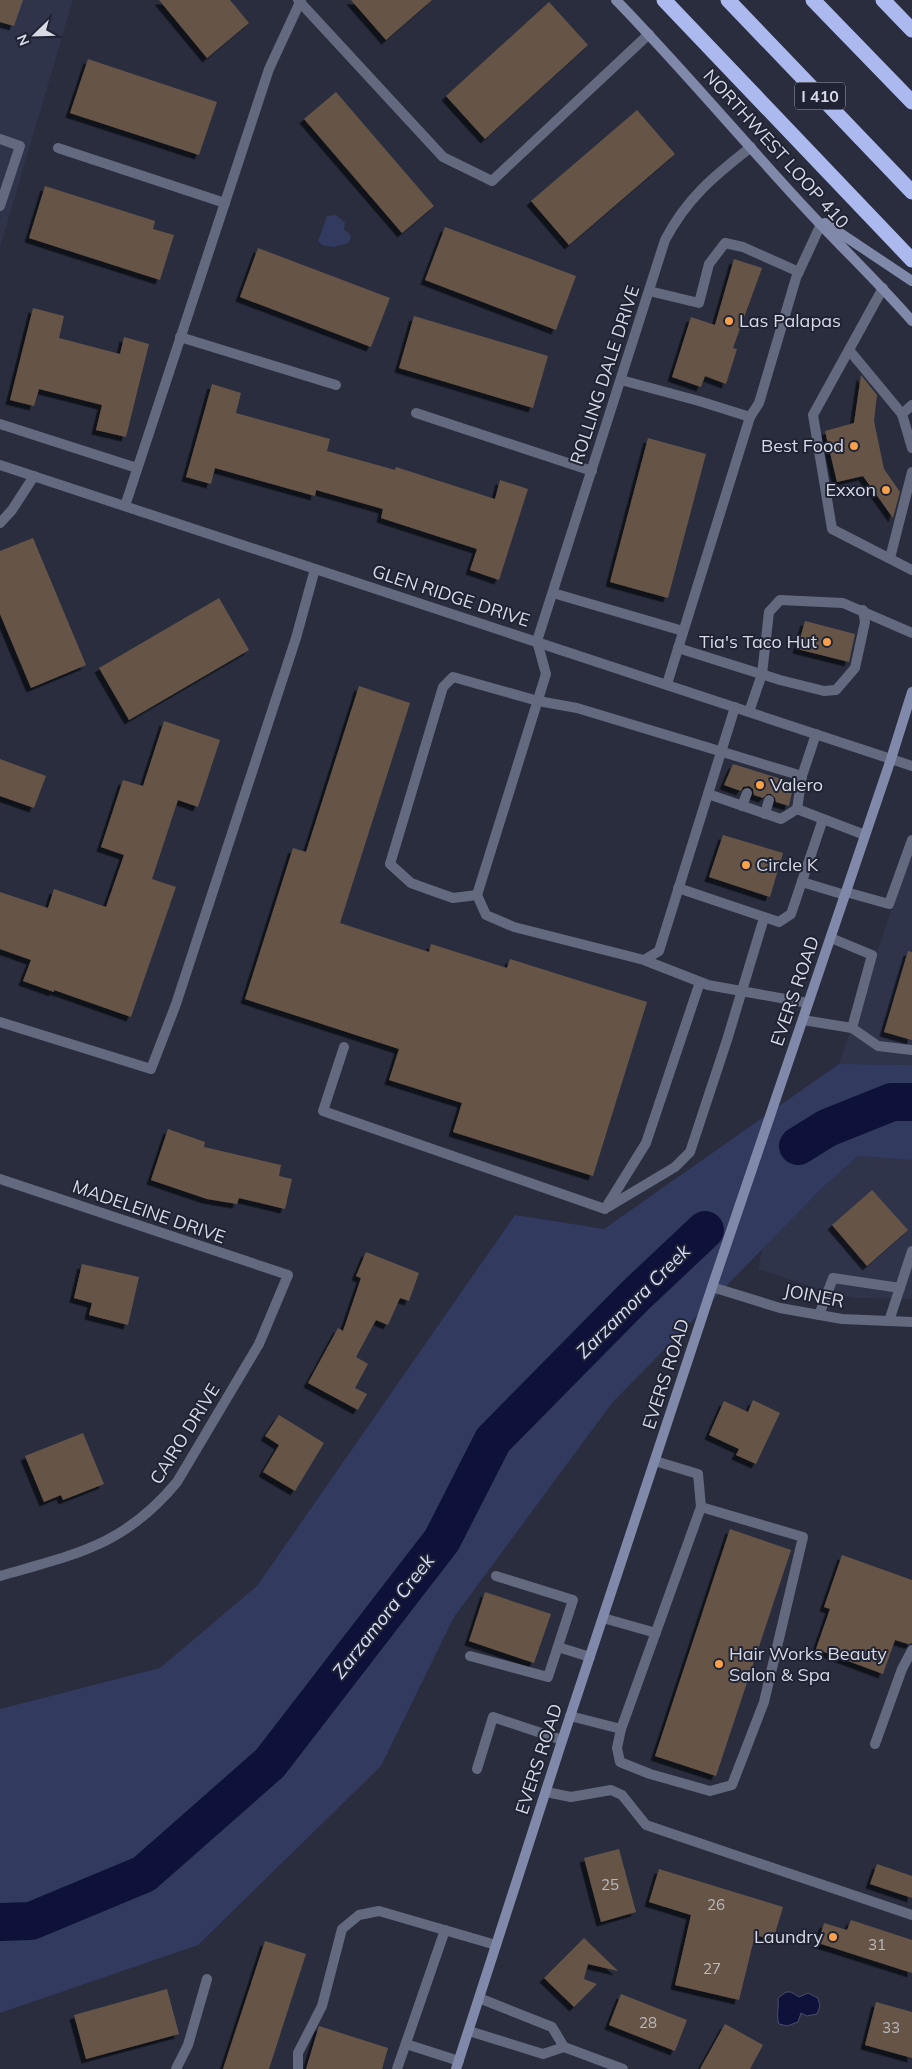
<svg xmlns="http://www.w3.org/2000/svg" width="912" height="2069" font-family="Mulish,sans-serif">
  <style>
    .built { fill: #2f344b }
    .green { fill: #323a60 }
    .water { fill: #0e123a; stroke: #4a4e6d }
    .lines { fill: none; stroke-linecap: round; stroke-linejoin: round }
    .river { stroke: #0e123a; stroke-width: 38 }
    .building { fill: #665547; filter: url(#shadow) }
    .service { stroke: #63697e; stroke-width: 10 }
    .minor { stroke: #63697e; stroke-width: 10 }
    .secondary { stroke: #8189ab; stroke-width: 10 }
    .motorway { stroke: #acb9ee; stroke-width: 15 }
    .poi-dot { fill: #f8a14a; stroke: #1f2333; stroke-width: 2 }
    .labels { text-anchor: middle; stroke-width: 4; stroke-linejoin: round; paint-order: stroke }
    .number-label { font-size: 15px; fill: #bbb9be }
    .shield { fill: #1f2333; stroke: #a0a3b0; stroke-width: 1 }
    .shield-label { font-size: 16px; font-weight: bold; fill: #d7dae5 }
    .street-label { font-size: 18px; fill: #d7dae5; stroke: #1f2333 }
    .poi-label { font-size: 18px; fill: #d7dae5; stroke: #1f2333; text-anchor: start }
    .water-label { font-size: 19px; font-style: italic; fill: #d4dcfb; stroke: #1f2333 }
  </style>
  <defs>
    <filter id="shadow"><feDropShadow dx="-4.5" dy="4.5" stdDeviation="0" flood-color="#0009"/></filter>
  </defs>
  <rect width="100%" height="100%" fill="#292d3e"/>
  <g class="built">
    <polygon points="0,0 73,0 0,247"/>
    <polygon points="912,849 912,1065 839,1064"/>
    <polygon points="858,1156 912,1160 912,1299 854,1298 826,1292 758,1269 763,1247 818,1192"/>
  </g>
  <g class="green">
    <polygon points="336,215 345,223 344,230 348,232 351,237 348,243 334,247 322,245 318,241 327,216"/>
    <polygon points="839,1064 912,1065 912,1160 858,1156 818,1192 612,1403 454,1617 381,1766 198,1945 0,2013 0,1709 160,1668 257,1586 515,1215 604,1229"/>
  </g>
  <path class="water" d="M786 1992H791L799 1997 808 1993 818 1998 820 2006 817 2014 807 2016 801 2013 798 2022 787 2026 779 2024C776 2016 779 2007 778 1998Z"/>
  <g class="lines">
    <g class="river">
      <polyline points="798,1146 827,1128 892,1102 912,1102"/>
      <polyline points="0,1922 31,1921 144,1874 270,1763 442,1540 493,1440 635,1296 705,1230"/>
    </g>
  </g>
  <g class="building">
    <polygon points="0,0 23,0 14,26 0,22"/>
    <polygon points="159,0 230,0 249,23 207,58"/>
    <polygon points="351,0 432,0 386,40"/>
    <polygon points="549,2 588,45 485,139 446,96"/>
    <polygon points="88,59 217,102 199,155 70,113"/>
    <polygon points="336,92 434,206 402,233 304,119"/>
    <polygon points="637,110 675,154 569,245 531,201"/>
    <polygon points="45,186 155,221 153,229 174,235 160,280 29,238"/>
    <polygon points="445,227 576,276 556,330 425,280"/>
    <polygon points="258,248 390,298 371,347 240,297"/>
    <polygon points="734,259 762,268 733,348 737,349 726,384 705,376 701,387 672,377 691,317 715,325"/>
    <polygon points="33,308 64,316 59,338 120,354 124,337 149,344 126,437 96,430 102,405 39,389 34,406 10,400"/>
    <polygon points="414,316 548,356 533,408 399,368"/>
    <polygon points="861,375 877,395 874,421 884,469 900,492 893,518 863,476 837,482 825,431 854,423"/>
    <polygon points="212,384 241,393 236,413 330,439 327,451 395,470 396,467 495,499 500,480 528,489 499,580 470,570 477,549 381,518 383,509 316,490 315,496 215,468 211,484 186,477"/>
    <polygon points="648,438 706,454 668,598 610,582"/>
    <polygon points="33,538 86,665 31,688 0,614 0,551"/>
    <polygon points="219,598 249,650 129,720 99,668"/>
    <polygon points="805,621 855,634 849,662 797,649"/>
    <polygon points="359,686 410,703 340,923 429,952 431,944 507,968 510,959 647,1002 593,1176 453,1132 462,1103 389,1080 399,1049 245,999 293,848 306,852"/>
    <polygon points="164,721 220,740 198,807 178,800 152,879 176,887 131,1017 54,990 54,992 23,981 31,960 0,949 0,892 48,908 54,889 106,907 124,855 101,847 123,780 143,786"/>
    <polygon points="0,759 46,776 34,808 0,796"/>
    <polygon points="733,764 794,783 789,806 776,802 775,798 771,794 767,794 763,798 754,795 753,789 749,786 743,787 741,791 724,785"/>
    <polygon points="723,835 783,853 770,897 709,877"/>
    <polygon points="908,951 912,952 912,1040 884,1032"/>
    <polygon points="168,1129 205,1142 204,1147 281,1165 279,1176 292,1179 285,1209 239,1198 237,1204 207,1199 151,1180"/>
    <polygon points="872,1190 908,1230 867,1266 832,1225"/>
    <polygon points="366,1252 419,1273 409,1301 400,1298 388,1325 376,1320 356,1357 368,1364 355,1388 367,1394 358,1410 308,1383 338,1328 343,1331 361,1278 356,1276"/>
    <polygon points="82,1264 139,1277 128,1325 89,1315 92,1303 74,1298"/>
    <polygon points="753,1400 780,1413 756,1464 736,1455 739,1449 709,1435 724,1401 748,1412"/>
    <polygon points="279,1415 324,1443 295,1491 263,1472 279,1445 265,1436"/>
    <polygon points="83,1433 104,1484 63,1500 61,1495 44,1502 25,1456"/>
    <polygon points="730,1529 791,1550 716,1776 655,1756"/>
    <polygon points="842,1555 912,1580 912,1643 908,1644 895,1640 883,1674 816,1649 830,1609 824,1607"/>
    <polygon points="485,1592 551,1614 534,1663 469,1641"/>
    <polygon points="619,1849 636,1912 601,1922 584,1858"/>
    <polygon points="877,1864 912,1876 912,1898 870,1884"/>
    <polygon points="659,1869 783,1907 773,1940 755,1935 739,2000 675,1985 691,1915 649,1902"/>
    <polygon points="851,1920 912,1940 912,1973 818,1943 824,1923 847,1930"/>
    <polygon points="584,1938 618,1971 588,1964 584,1979 597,1984 574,2007 544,1978"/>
    <polygon points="265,1941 306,1954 269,2069 223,2069"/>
    <polygon points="167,1989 179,2034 86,2059 74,2015"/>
    <polygon points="621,1994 687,2020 675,2051 609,2025"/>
    <polygon points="876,2002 912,2012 912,2058 865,2045"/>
    <polygon points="725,2024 763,2045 750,2069 700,2069"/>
    <polygon points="319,2026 388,2048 382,2069 306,2069"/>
  </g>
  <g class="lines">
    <g class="service">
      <polyline points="298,0 443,157 492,181 649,34"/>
      <polyline points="0,139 20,146 0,206"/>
      <polyline points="58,148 225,203"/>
      <polyline points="883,288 813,415 832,529 912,570"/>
      <polyline points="649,291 699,303 709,264 725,243 743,247 799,272"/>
      <polyline points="180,337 336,385"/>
      <polyline points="849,350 902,414"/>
      <polyline points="621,380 699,401 750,417 759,403 796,278 821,224"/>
      <polyline points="912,405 902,414 912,448"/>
      <polyline points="416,413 592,471"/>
      <polyline points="0,424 137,468"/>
      <polyline points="125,506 269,69 301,0"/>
      <polyline points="0,523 12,510 34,476"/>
      <polyline points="890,558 912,472"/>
      <polyline points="553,593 683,631"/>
      <polyline points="678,648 780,680 824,691 836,690 855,668 865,622 863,610"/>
      <polyline points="667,684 750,417"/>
      <polyline points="749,712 762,674 769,612 780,600 843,603 912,633"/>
      <polyline points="891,759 912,766"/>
      <polyline points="802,776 816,734"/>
      <polyline points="708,794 735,707"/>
      <polyline points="742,806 747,793"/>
      <polyline points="797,809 865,835"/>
      <polyline points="765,814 769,800"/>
      <polyline points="802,882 845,895"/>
      <polyline points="678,888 779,922 791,914 823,819"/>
      <polyline points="846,892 889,904 912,840"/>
      <polyline points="477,895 546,674 537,641"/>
      <polyline points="831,938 872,955 852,1028"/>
      <polyline points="644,960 659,951 708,794 781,819 797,809 802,776 577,708 538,701 453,677 443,687 390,864 411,883 433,891 453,898 477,895 486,915 514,927 644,960 708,985 808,1003"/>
      <polyline points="803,1020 852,1028 878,1046 912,1050"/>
      <polyline points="0,1022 151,1069 176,1004 296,638 315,569"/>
      <polyline points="344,1047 323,1111 605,1209 646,1143 700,982"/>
      <polyline points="608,1207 675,1167 690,1152 727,1040 764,918"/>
      <polyline points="819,1315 833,1278 900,1288"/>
      <polyline points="889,1321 912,1251"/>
      <polyline points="603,1618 656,1633"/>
      <polyline points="558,1647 590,1657"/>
      <polyline points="470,1656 548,1677 573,1600 496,1576"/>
      <polyline points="570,1716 621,1729 617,1748 620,1762 650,1774 710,1791 732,1785 764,1702 803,1537 701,1507 698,1474 655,1461"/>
      <polyline points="621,1729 701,1507"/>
      <polyline points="477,1769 493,1717 562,1740"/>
      <polyline points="546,1792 571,1797 611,1790 622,1795 646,1825 912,1915"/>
      <polyline points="479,1998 552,2027 564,2047 623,2069"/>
      <polyline points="469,2031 543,2054 564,2047"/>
      <polyline points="406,2044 459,2061"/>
      <polyline points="176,2069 188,2045 207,1979"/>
      <polyline points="298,2069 298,2053 322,2006 342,1929 359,1915 379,1911 496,1945"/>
      <polyline points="397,2069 445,1930"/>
    </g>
    <g class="minor">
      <polyline points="0,465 891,759"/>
      <path d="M537 641 665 240C687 198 714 176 751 147"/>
      <path d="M0 1179 288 1275 259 1344 177 1482C124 1546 76 1554 0 1576"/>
      <polyline points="712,1287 780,1308 842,1319 912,1322"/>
      <polyline points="875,1744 902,1669 912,1650"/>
    </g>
    <g class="secondary">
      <path d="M616 0C682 68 743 141 808 211 842 248 879 283 912 321"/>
      <polyline points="825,223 912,281"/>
      <polyline points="456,2069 560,1747 712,1287 891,759 912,692"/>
    </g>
    <g class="motorway">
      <polyline points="664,0 912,260"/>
      <polyline points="728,0 912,192"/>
      <polyline points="813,0 912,102"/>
      <polyline points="883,0 912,30"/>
    </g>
  </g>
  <g class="poi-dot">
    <circle cx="729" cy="321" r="5"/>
    <circle cx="854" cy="446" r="5"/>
    <circle cx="886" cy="490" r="5"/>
    <circle cx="827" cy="642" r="5"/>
    <circle cx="760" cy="785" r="5"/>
    <circle cx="746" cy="865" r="5"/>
    <circle cx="719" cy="1664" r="5"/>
    <circle cx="833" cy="1937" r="5"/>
  </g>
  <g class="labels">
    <g class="number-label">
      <text x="610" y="1890">25</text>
      <text x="716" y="1910">26</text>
      <text x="877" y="1950">31</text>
      <text x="712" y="1974">27</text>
      <text x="648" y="2028">28</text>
      <text x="891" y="2033">33</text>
    </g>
    <rect class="shield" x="795" y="82.5" width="50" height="27" rx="4"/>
    <g class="shield-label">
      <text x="820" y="102">I 410</text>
    </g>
    <g class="street-label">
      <text transform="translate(776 149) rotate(48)" y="6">NORTHWEST LOOP 410</text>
      <text transform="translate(605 375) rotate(-72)" y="6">ROLLING DALE DRIVE</text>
      <text transform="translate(451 596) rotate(18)" y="6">GLEN RIDGE DRIVE</text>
      <text transform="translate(795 991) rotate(-71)" y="6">EVERS ROAD</text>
      <text transform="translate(149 1212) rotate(19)" y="6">MADELEINE DRIVE</text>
      <text transform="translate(814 1296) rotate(11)" y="6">JOINER</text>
      <text transform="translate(666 1374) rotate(-72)" y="6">EVERS ROAD</text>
      <text transform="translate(185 1434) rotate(-58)" y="6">CAIRO DRIVE</text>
      <text transform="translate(539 1759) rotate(-72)" y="6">EVERS ROAD</text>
    </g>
    <g class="poi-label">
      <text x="739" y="327">Las Palapas</text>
      <text x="844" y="452" text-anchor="end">Best Food</text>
      <text x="876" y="496" text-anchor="end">Exxon</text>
      <text x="817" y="648" text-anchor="end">Tia's Taco Hut</text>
      <text x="770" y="791">Valero</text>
      <text x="756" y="871">Circle K</text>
      <text x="729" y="1660">Hair Works Beauty<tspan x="729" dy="21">Salon &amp; Spa</tspan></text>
      <text x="823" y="1943" text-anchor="end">Laundry</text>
    </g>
    <g class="water-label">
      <text transform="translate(633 1301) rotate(-45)" y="7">Zarzamora Creek</text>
      <text transform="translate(383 1616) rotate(-52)" y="7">Zarzamora Creek</text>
    </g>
  </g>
  <g transform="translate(35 35) rotate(247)" stroke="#1f2333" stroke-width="4" paint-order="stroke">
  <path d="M0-4L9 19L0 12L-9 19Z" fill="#d7dae5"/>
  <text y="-8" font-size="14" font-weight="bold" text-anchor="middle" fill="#d7dae5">N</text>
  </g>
</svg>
